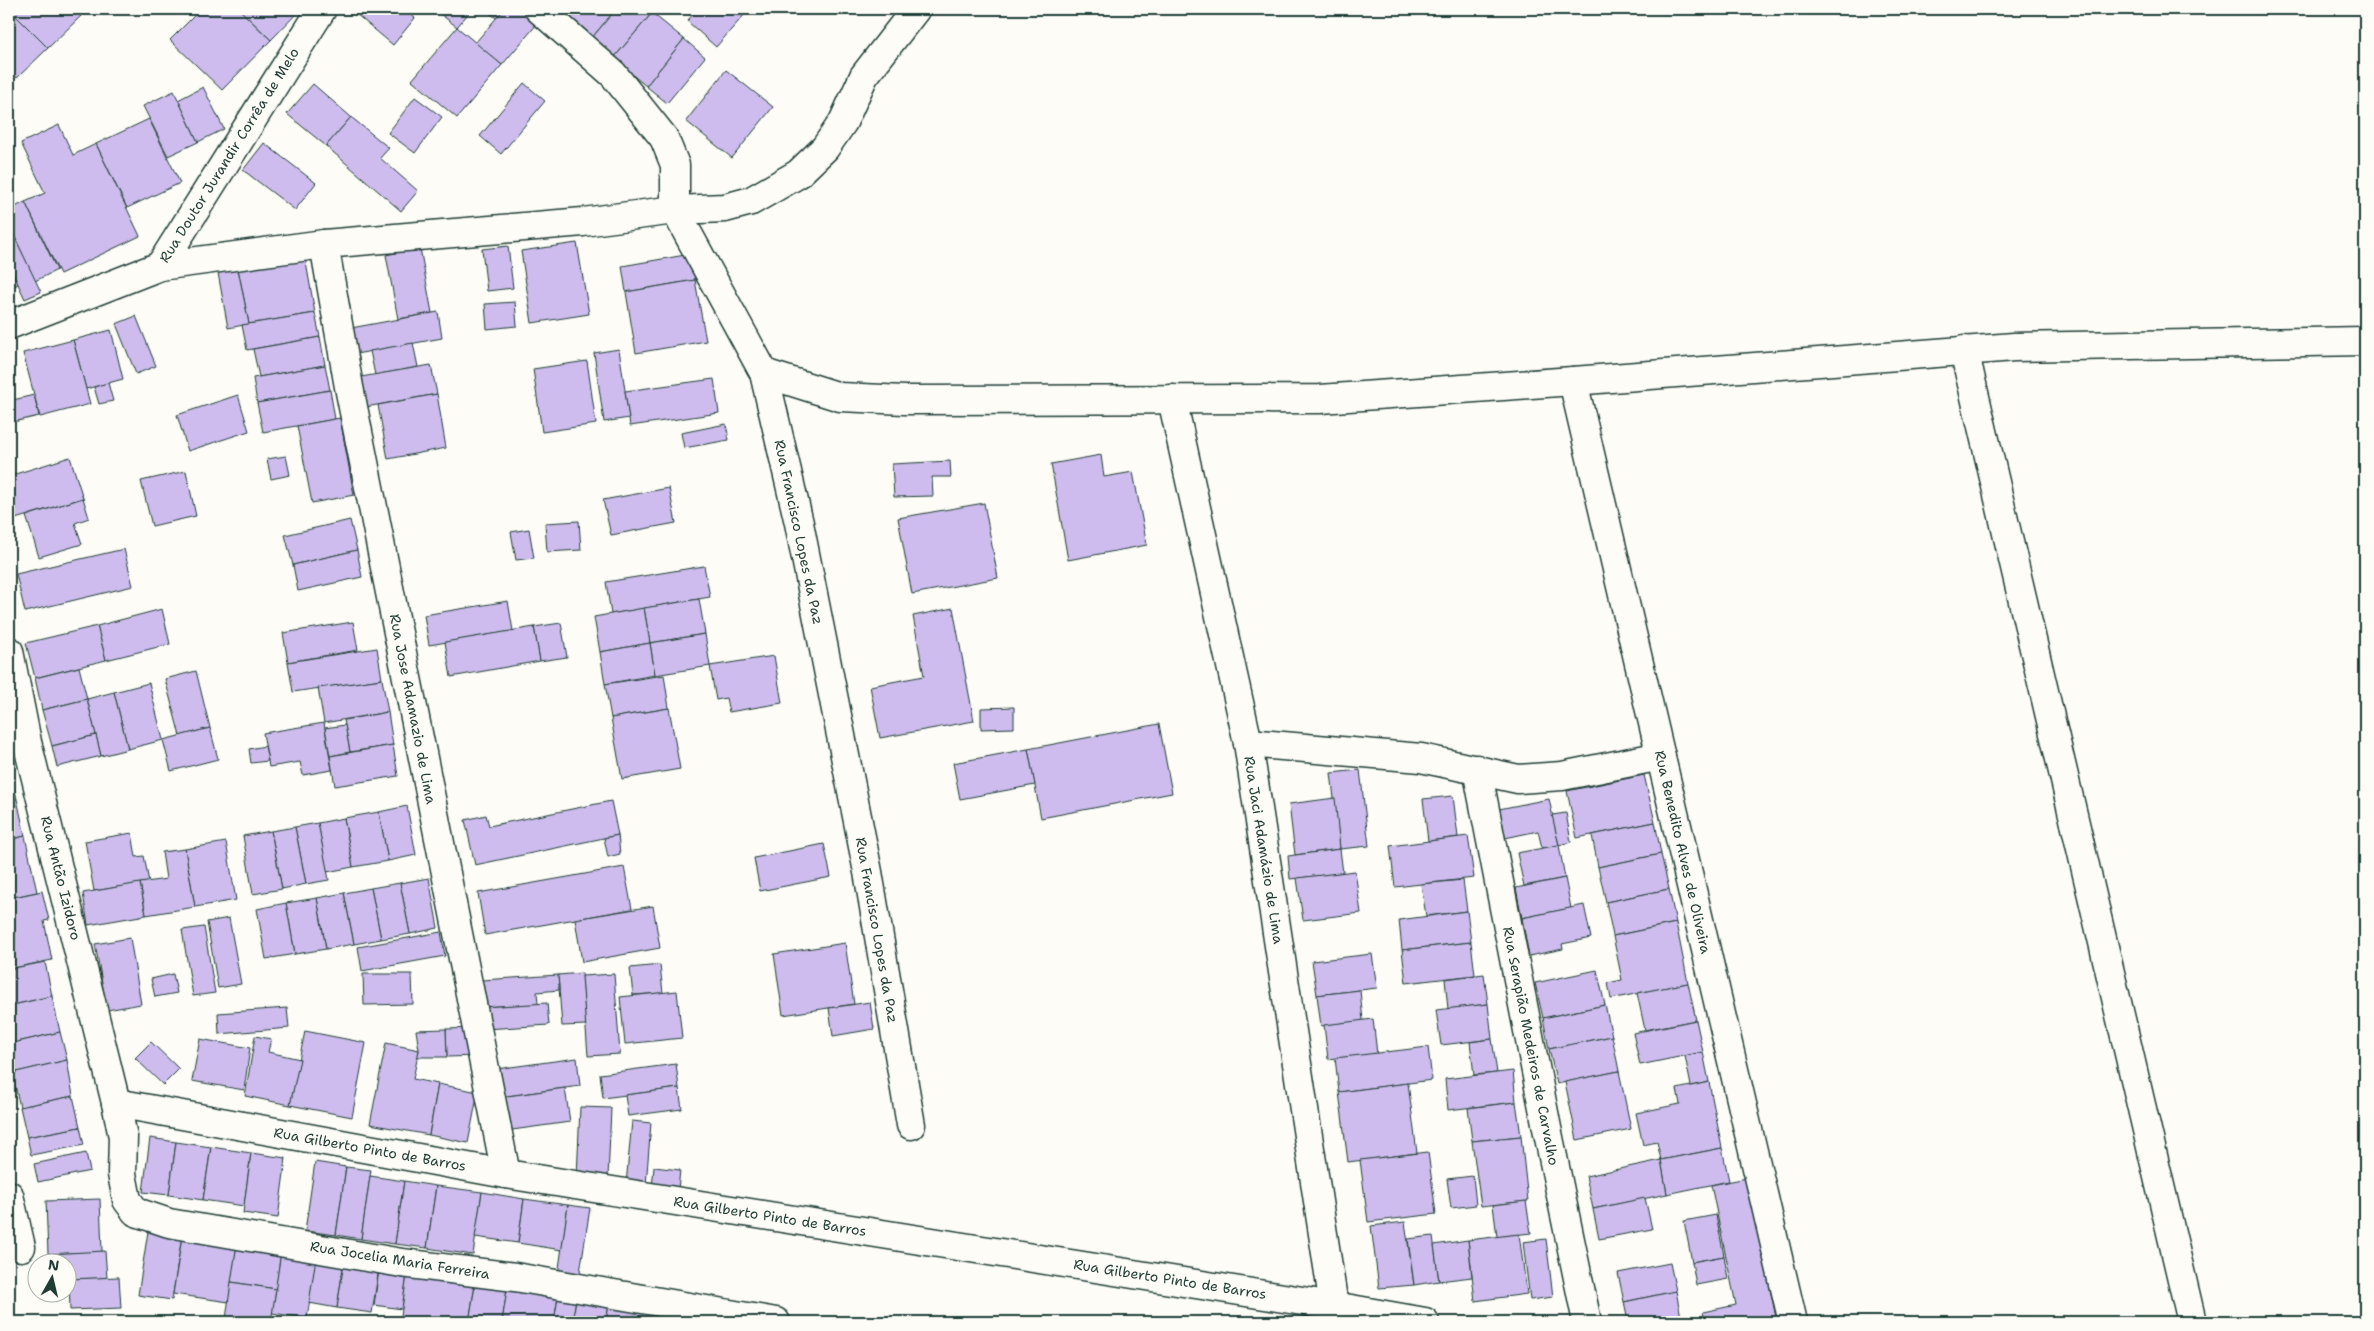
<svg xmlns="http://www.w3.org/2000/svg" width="2374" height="1331" font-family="'Shantell Sans',sans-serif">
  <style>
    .building { fill: #cdbced; stroke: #1f3d34 }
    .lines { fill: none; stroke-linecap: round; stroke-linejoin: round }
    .minor-casing { stroke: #1f3d34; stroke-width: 31 }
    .minor { stroke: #fdfcf7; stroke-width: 28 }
    .labels { text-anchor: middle; stroke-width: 4; stroke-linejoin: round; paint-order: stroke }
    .street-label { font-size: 14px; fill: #1f3d34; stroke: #fdfcf7 }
  </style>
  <rect width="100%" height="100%" fill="#fdfcf7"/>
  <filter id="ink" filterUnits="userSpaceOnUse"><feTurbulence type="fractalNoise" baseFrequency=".02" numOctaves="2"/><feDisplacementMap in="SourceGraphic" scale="10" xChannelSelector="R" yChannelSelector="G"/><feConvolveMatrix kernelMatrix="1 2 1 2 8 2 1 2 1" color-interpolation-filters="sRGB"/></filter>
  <g filter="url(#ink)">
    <g class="building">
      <polygon points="9,9 48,48 17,78 9,69"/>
      <polygon points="9,9 74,9 81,16 48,48"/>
      <polygon points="201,9 239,9 271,40 222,90 170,40"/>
      <polygon points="239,9 301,9 271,40"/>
      <polygon points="350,9 405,9 415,18 393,45"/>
      <polygon points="434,9 472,9 457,27"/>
      <polygon points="485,9 504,9 496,18"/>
      <polygon points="504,9 522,9 538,23 502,65 475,43"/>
      <polygon points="576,9 616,9 590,40 566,21"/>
      <polygon points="616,9 647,9 652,13 613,59 590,40"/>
      <polygon points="698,9 738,9 745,14 716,47 687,21"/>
      <polygon points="652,13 684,39 646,86 613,59"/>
      <polygon points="457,27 502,65 457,118 412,80"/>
      <polygon points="684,39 705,57 667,103 646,86"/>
      <polygon points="726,70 773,107 732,158 686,121"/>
      <polygon points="524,83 545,101 501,154 480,136"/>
      <polygon points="313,84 351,117 326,146 287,114"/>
      <polygon points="203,87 224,129 198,142 178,100"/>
      <polygon points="174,91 198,142 168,156 143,106"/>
      <polygon points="415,97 442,117 415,153 388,133"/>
      <polygon points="351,117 389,148 380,158 418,191 401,211 326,146"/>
      <polygon points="149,119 180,183 127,208 96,144"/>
      <polygon points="59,125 73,155 96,144 140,236 60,274 25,202 45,193 21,143"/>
      <polygon points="264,143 316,183 295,210 243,170"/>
      <polygon points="25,202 57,270 35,281 9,225 9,210"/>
      <polygon points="9,225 41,292 25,299 9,265"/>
      <polygon points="577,243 589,314 532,323 521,251"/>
      <polygon points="508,246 513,288 487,291 482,249"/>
      <polygon points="420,248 432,313 398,319 386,255"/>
      <polygon points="691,254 695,280 626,292 622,266"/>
      <polygon points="305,257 315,313 249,324 238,269"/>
      <polygon points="9,265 18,284 9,289"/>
      <polygon points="238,269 249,324 228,328 218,273"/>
      <polygon points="695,280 706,341 636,353 626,292"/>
      <polygon points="515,302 517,326 487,329 485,304"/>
      <polygon points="438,312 442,338 356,354 351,328"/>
      <polygon points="315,313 320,337 247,350 242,325"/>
      <polygon points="136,316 156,366 136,374 116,324"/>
      <polygon points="111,330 123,379 86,389 73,340"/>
      <polygon points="320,337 325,365 259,377 253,349"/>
      <polygon points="73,340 90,404 40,417 23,353"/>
      <polygon points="413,343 418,367 375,375 370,351"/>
      <polygon points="619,349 629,418 604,422 594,353"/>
      <polygon points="587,361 596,424 542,432 533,369"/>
      <polygon points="325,365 330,390 257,403 253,378"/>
      <polygon points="431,365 437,394 366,407 361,377"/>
      <polygon points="714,379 719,413 630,426 625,391"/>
      <polygon points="9,383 13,400 34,395 39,416 9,423"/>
      <polygon points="108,383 113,401 99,404 94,387"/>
      <polygon points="330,390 335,419 263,432 257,403"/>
      <polygon points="437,394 446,448 388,459 378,405"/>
      <polygon points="238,395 249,431 188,451 177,415"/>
      <polygon points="340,418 354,495 312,503 297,426"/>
      <polygon points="726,424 729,440 684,448 681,433"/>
      <polygon points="1101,455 1104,477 1133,472 1147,545 1068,560 1051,464"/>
      <polygon points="286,456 290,475 271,479 267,459"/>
      <polygon points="70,457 83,498 9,521 9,476"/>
      <polygon points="950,461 951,477 932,477 933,496 894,497 892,464"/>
      <polygon points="186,471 196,516 152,526 141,481"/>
      <polygon points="669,488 676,523 611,535 603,500"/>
      <polygon points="83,498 89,518 75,523 82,544 39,557 26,516"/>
      <polygon points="984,503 998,578 912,594 898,518"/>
      <polygon points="350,520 357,550 293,565 285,535"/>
      <polygon points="579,521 581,550 547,552 545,523"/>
      <polygon points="529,529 534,558 516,560 511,532"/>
      <polygon points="124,549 133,586 25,612 16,574"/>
      <polygon points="357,550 362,577 298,591 293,565"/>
      <polygon points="704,566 710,597 611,614 606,582"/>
      <polygon points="699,599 705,634 650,643 644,608"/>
      <polygon points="508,601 513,631 429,645 424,615"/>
      <polygon points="644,608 650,643 600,652 594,617"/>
      <polygon points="953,608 974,721 880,738 870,686 924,676 913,616"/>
      <polygon points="162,609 170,644 106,660 97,626"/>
      <polygon points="353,622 358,650 288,662 283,633"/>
      <polygon points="561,623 567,657 540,661 534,627"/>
      <polygon points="97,626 106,660 35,678 26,643"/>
      <polygon points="534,627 540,661 451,677 445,642"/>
      <polygon points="705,634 710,666 655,675 650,643"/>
      <polygon points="650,643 655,675 605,684 600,652"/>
      <polygon points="377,648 382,679 293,692 288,662"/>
      <polygon points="774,656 782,703 729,712 726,698 716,700 710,666"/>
      <polygon points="79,667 87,699 42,710 35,678"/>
      <polygon points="196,671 210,728 180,736 165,679"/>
      <polygon points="664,675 669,708 611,718 605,684"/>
      <polygon points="382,679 388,712 324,723 318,688"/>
      <polygon points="149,683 163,740 128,749 114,692"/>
      <polygon points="114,692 128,749 101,756 87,699"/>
      <polygon points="87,699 96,735 52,746 42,710"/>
      <polygon points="1014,707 1014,728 981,729 981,708"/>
      <polygon points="669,708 680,769 622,779 611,718"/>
      <polygon points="388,712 393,745 350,752 344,720"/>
      <polygon points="324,723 332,770 303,775 300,762 269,767 263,733"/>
      <polygon points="1159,724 1172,793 1041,818 1028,749"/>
      <polygon points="345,725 350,752 330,756 325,728"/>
      <polygon points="210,728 218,759 171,771 163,740"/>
      <polygon points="96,735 101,756 57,767 52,746"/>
      <polygon points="393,745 398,776 335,786 330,756"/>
      <polygon points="265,746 268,761 251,763 249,749"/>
      <polygon points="1028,749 1035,785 960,799 953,763"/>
      <polygon points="9,767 17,799 9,801"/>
      <polygon points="1360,770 1369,846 1340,849 1331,773"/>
      <polygon points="1644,775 1655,822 1577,838 1567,791"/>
      <polygon points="1453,796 1458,837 1428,841 1423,799"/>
      <polygon points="1335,798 1340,849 1295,855 1289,804"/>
      <polygon points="17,799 25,836 9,840 9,801"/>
      <polygon points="1549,799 1559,845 1542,848 1538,831 1505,838 1499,809"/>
      <polygon points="611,801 618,835 475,865 465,820 486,815 489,826"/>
      <polygon points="407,806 416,855 388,861 379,812"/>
      <polygon points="379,812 388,861 353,867 344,818"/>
      <polygon points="1566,813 1571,842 1559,845 1552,815"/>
      <polygon points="344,818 353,867 327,872 318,823"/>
      <polygon points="1655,822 1661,854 1598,867 1592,835"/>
      <polygon points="318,823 329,880 306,884 295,827"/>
      <polygon points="295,827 306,884 282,889 271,831"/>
      <polygon points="271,831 282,889 253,894 243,836"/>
      <polygon points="132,833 136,857 144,856 149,882 94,891 85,841"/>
      <polygon points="618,835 620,854 608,857 604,838"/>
      <polygon points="25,836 37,892 9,898 9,840"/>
      <polygon points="1468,836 1474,878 1395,887 1390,846"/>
      <polygon points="226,842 236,900 195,907 185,849"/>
      <polygon points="824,844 831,877 760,891 754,858"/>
      <polygon points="1559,845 1565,878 1524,886 1517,853"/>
      <polygon points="185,849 195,907 146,915 140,883 166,879 162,852"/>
      <polygon points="1340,849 1343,873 1290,879 1288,856"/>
      <polygon points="1661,854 1669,889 1606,902 1598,867"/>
      <polygon points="624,867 632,909 485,935 478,893"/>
      <polygon points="1355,871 1361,913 1303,920 1297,878"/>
      <polygon points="429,878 438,928 410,934 400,883"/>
      <polygon points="1565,878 1571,908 1522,918 1516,888"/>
      <polygon points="1463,880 1467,911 1426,916 1421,884"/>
      <polygon points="140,883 146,915 88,925 83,893"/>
      <polygon points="400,883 410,934 381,939 371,888"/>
      <polygon points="371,888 381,939 354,944 344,893"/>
      <polygon points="1669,889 1676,923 1613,936 1606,902"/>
      <polygon points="42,891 49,920 44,921 52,960 9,969 9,898"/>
      <polygon points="344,893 354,944 326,949 317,898"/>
      <polygon points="317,898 326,949 295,954 286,903"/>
      <polygon points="286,903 295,954 266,959 257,909"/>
      <polygon points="1584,905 1591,938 1562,944 1563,949 1529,956 1522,918"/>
      <polygon points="653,906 660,948 582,962 575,919"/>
      <polygon points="1467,911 1471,942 1402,950 1399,920"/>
      <polygon points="229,918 241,984 218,988 207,922"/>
      <polygon points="1676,923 1688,983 1611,999 1608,983 1622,980 1613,936"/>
      <polygon points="204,927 215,993 193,996 182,930"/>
      <polygon points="441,932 445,956 362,971 358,947"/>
      <polygon points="130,938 141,1004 107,1010 95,944"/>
      <polygon points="1471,942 1475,975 1406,983 1402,950"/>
      <polygon points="845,943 854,1004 783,1015 774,954"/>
      <polygon points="1372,954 1377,988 1317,995 1312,961"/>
      <polygon points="45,962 52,996 9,1006 9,969"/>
      <polygon points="660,965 663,993 633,995 630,968"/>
      <polygon points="1597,970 1605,1005 1543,1018 1535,983"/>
      <polygon points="582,973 586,1025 562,1026 558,975"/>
      <polygon points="173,974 177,993 155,997 151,979"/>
      <polygon points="363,974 412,974 413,1004 364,1005"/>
      <polygon points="614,974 620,1054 588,1056 582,976"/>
      <polygon points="1484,974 1488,1004 1448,1009 1445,979"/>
      <polygon points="558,975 559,990 537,992 538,1004 483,1007 482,980"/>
      <polygon points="1688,983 1696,1020 1645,1030 1637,993"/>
      <polygon points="1360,990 1363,1021 1321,1026 1317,995"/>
      <polygon points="677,991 682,1038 625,1044 620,997"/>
      <polygon points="52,996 60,1032 9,1044 9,1006"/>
      <polygon points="870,1002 874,1029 833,1036 829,1008"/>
      <polygon points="547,1003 549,1025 485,1029 483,1007"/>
      <polygon points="1488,1004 1492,1039 1441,1045 1436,1010"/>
      <polygon points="1605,1005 1612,1036 1549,1049 1543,1018"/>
      <polygon points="287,1008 289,1028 219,1034 218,1013"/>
      <polygon points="1373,1019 1377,1054 1328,1059 1324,1025"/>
      <polygon points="1696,1020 1703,1052 1640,1065 1633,1033"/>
      <polygon points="477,1028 478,1056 447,1057 446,1029"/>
      <polygon points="446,1029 447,1057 417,1057 419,1050 416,1030"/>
      <polygon points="305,1031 366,1043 352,1117 290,1105"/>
      <polygon points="60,1032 67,1060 9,1074 9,1044"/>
      <polygon points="255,1036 271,1039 268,1052 300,1059 290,1105 245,1096"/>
      <polygon points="1612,1036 1619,1071 1557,1084 1549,1049"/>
      <polygon points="200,1039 250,1048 244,1090 192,1081"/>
      <polygon points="1492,1039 1497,1073 1474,1075 1470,1042"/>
      <polygon points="151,1042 179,1069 163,1085 135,1058"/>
      <polygon points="386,1043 419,1050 413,1079 438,1084 429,1135 370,1124"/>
      <polygon points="1428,1047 1432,1080 1339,1092 1335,1058"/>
      <polygon points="1703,1052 1709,1082 1691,1086 1685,1056"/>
      <polygon points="577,1058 580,1086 500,1097 496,1069"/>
      <polygon points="67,1060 73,1096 20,1107 12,1073"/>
      <polygon points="676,1064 679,1088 603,1098 600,1074"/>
      <polygon points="1513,1071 1516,1102 1448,1110 1445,1079"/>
      <polygon points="1619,1071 1631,1129 1577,1140 1565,1082"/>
      <polygon points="1709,1082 1722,1148 1661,1160 1657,1142 1643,1145 1636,1113 1680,1104 1677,1089"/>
      <polygon points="1408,1083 1417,1153 1348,1162 1339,1092"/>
      <polygon points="438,1084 478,1092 468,1143 429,1135"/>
      <polygon points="565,1088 570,1122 505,1131 500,1097"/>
      <polygon points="679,1088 682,1109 628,1116 625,1095"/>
      <polygon points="73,1096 80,1127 27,1137 20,1107"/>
      <polygon points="1516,1102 1521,1136 1472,1141 1468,1108"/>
      <polygon points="580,1107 611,1108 608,1178 577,1177"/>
      <polygon points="632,1121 651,1123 646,1185 626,1184"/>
      <polygon points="80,1127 84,1145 31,1155 27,1137"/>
      <polygon points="1521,1136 1528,1201 1481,1206 1472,1141"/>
      <polygon points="150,1138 176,1142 169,1195 143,1192"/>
      <polygon points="176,1142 211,1147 203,1200 169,1195"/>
      <polygon points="211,1147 251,1153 244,1206 203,1200"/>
      <polygon points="1722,1148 1729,1181 1667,1194 1661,1160"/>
      <polygon points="1428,1152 1436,1214 1368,1222 1360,1160"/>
      <polygon points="86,1153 90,1171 38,1182 34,1164"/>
      <polygon points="251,1153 286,1158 278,1218 243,1213"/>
      <polygon points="1661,1160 1667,1194 1593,1209 1586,1176"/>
      <polygon points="315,1162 346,1167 336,1235 305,1231"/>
      <polygon points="346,1167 371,1170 361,1239 336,1235"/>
      <polygon points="654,1167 680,1170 678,1190 652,1188"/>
      <polygon points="370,1176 404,1181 395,1244 361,1239"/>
      <polygon points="1473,1176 1476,1205 1451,1208 1447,1179"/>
      <polygon points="1747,1178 1777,1322 1705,1322 1703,1312 1736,1305 1711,1185"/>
      <polygon points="404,1181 436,1186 427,1248 395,1244"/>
      <polygon points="436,1186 482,1192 473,1255 427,1248"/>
      <polygon points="482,1192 524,1199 518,1243 475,1237"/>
      <polygon points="1645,1198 1652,1229 1599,1239 1593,1209"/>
      <polygon points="100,1199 102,1252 48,1254 46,1201"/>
      <polygon points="524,1199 568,1205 562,1250 518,1243"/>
      <polygon points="1526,1201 1531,1233 1497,1237 1493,1205"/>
      <polygon points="568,1205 590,1208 578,1285 557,1282"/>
      <polygon points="1716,1215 1724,1256 1692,1262 1684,1221"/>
      <polygon points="1405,1222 1414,1285 1379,1288 1371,1226"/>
      <polygon points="149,1225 183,1230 172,1300 138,1295"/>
      <polygon points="183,1230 238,1238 229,1302 173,1294"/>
      <polygon points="1519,1234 1527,1294 1475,1301 1468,1240"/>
      <polygon points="1433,1236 1439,1281 1414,1285 1408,1239"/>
      <polygon points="238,1238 282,1245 276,1289 231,1282"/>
      <polygon points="1546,1239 1553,1297 1530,1300 1523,1242"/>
      <polygon points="1468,1240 1472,1277 1439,1281 1434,1245"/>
      <polygon points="282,1245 318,1250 307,1318 272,1313"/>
      <polygon points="105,1251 107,1278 68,1279 68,1264 49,1264 48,1254"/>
      <polygon points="1724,1256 1728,1279 1696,1285 1692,1262"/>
      <polygon points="316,1258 344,1262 337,1308 309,1303"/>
      <polygon points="344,1262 379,1268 372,1313 337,1308"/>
      <polygon points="1670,1263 1676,1291 1624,1302 1618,1273"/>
      <polygon points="379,1270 407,1275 402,1309 374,1305"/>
      <polygon points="407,1275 475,1285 469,1322 443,1321 443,1322 400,1322"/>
      <polygon points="119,1277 121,1308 70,1310 69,1279"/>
      <polygon points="231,1282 276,1289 271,1322 246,1322 226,1319"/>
      <polygon points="475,1285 507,1289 502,1322 469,1322"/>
      <polygon points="507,1289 558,1297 554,1322 502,1322"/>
      <polygon points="1676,1291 1682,1322 1628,1322 1624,1302"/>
      <polygon points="558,1297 576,1300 572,1322 554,1322"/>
      <polygon points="576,1300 609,1305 606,1322 572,1322"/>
      <polygon points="609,1305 654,1312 652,1322 606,1322"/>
      <polygon points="663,1310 708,1322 661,1322"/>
    </g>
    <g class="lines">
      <defs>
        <g id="minor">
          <polyline points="539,9 613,74 664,138 675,165 675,210 764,373 799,523 868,872 911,1125"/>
          <polyline points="324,244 349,387 506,1174"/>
          <polyline points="160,266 324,244 583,222 675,210 725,208 751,201 798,174 825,148 843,122 864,76 916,9"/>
          <polyline points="9,325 160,266 322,9"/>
          <polyline points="1964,350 2192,1322"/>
          <polyline points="764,373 840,397 905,400 1320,399 1573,381 2014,347 2365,341"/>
          <polyline points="1573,381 1793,1322"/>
          <polyline points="1172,399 1248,743 1334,1306"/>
          <polyline points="9,651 27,742 116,1103 123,1137 122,1174 127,1200 136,1212 169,1223 402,1263 515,1277 776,1322"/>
          <polyline points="1248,743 1421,758 1518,779 1562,776 1661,756"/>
          <polyline points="1477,769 1547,1128 1587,1322"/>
          <polyline points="116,1103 506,1174 1334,1306 1425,1322"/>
          <polyline points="9,1195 21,1247"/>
        </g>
      </defs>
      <use href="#minor" class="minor-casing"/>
      <use href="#minor" class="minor"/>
    </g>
  </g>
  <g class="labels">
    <g class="street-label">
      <text transform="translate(229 155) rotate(-58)" y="5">Rua Doutor Jurandir Corrêa de Melo</text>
      <text transform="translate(799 532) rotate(78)" y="5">Rua Francisco Lopes da Paz</text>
      <text transform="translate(413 709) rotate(79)" y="5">Rua Jose Adamazio de Lima</text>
      <text transform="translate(1264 850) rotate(81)" y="5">Rua Jaci Adamázio de Lima</text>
      <text transform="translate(1683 852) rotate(77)" y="5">Rua Benedito Alves de Oliveira</text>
      <text transform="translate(61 878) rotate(76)" y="5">Rua Antão Izidoro</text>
      <text transform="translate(877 930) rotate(80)" y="5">Rua Francisco Lopes da Paz</text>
      <text transform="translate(1531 1046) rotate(79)" y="5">Rua Serapião Medeiros de Carvalho</text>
      <text transform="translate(370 1149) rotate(10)" y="5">Rua Gilberto Pinto de Barros</text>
      <text transform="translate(770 1216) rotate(9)" y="5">Rua Gilberto Pinto de Barros</text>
      <text transform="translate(400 1260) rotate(9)" y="5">Rua Jocelia Maria Ferreira</text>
      <text transform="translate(1170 1279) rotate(9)" y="5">Rua Gilberto Pinto de Barros</text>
    </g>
  </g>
  <rect width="2374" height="1331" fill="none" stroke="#fdfcf7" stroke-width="30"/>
  <rect x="15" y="15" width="2344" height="1301" fill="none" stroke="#1f3d34" stroke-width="2" filter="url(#ink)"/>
  <g transform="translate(52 1278) rotate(8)"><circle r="24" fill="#fdfcf7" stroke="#a4b0a9"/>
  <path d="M0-4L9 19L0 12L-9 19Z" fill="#1f3d34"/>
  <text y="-8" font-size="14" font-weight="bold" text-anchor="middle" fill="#1f3d34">N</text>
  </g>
</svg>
